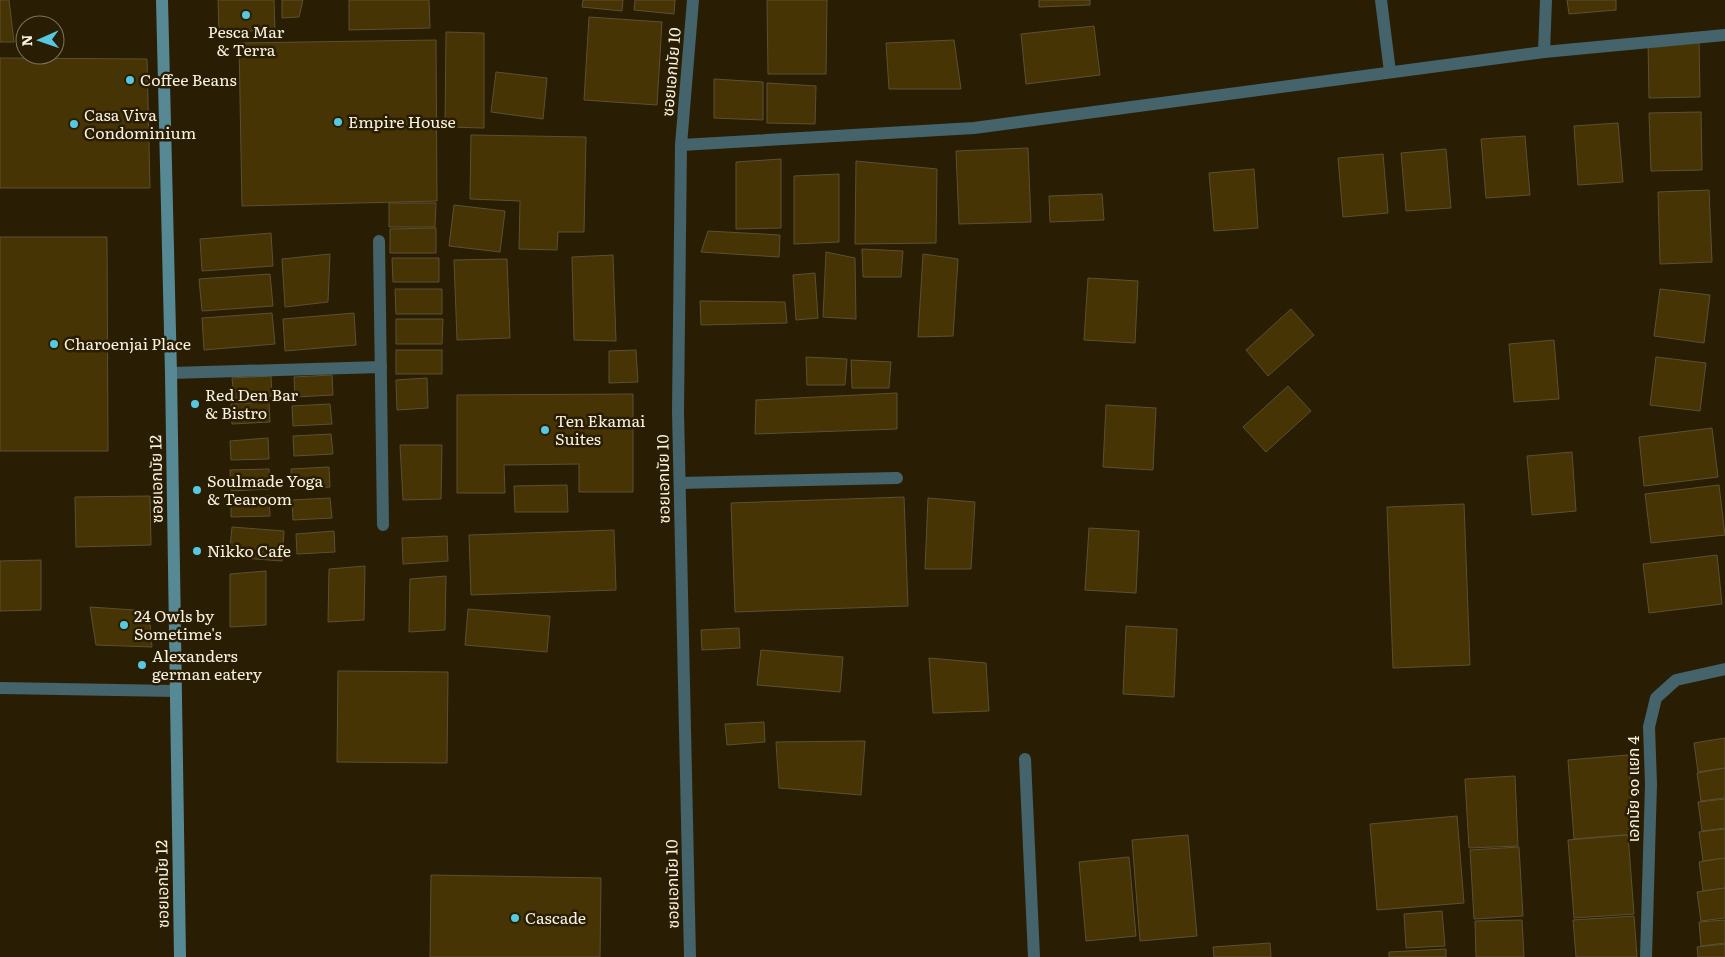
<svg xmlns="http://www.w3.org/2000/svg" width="1725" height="957" font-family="Literata,'Noto Sans Thai',serif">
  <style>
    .building { fill: #463404; stroke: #5c5033 }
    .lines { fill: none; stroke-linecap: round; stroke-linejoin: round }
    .lane { stroke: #44636a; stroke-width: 12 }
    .street { stroke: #44636a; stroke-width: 12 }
    .secondary { stroke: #578994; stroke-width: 12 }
    .poi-dot { fill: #56c9e1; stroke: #291e03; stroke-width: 2 }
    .labels { text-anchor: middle; stroke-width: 5; stroke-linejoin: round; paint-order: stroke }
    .poi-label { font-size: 16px; fill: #f9f2e2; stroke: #291e03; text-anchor: start }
    .street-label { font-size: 16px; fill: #f9f2e2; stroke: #291e03 }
  </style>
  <rect width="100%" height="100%" fill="#291e03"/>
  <g class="building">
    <polygon points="0,0 9,0 14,42 0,42"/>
    <polygon points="218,0 274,0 275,30 219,32"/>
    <polygon points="282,0 303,0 299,17 282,18"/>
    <polygon points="349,0 429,0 430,28 349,30"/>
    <polygon points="583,0 623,0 622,11 582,7"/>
    <polygon points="635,0 675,0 674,14 634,10"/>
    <polygon points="767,0 827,0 826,74 768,74"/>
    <polygon points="1039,0 1090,0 1090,5 1039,7"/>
    <polygon points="1567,0 1616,0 1616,10 1569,14"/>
    <polygon points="589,17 662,22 657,105 584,100"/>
    <polygon points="1094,26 1100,75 1026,84 1021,34"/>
    <polygon points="446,32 484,33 484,128 445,127"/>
    <polygon points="1699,39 1700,97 1649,98 1648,40"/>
    <polygon points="436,40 437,201 242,206 239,43"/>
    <polygon points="954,40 961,89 889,89 886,43"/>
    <polygon points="0,58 147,59 150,188 0,188"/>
    <polygon points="496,72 547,78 543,119 491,112"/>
    <polygon points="714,79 763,82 763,120 714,118"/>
    <polygon points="767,83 816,86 815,124 767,123"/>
    <polygon points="1701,112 1702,170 1651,171 1649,113"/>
    <polygon points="1618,123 1623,182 1578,185 1574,126"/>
    <polygon points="471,135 586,137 584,232 558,232 557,250 519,249 520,201 470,199"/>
    <polygon points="1525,136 1530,195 1486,198 1481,139"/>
    <polygon points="1028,148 1031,222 959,224 956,151"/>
    <polygon points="1446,149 1451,208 1406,211 1401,153"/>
    <polygon points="1383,154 1388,213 1343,217 1338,158"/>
    <polygon points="781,159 781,228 736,229 736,162"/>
    <polygon points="856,161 937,169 936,243 855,244"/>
    <polygon points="1254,169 1258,228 1214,231 1209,173"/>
    <polygon points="839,174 839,242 794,244 794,176"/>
    <polygon points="1709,190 1712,262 1660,264 1658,192"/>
    <polygon points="1102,194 1104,220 1050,222 1049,196"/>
    <polygon points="389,203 436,203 435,227 389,227"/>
    <polygon points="454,205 505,211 500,252 449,246"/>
    <polygon points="436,228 436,253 390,253 390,229"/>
    <polygon points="708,231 780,235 779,257 701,252"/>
    <polygon points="271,233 273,266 202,271 200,239"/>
    <polygon points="0,237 107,237 108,451 0,451"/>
    <polygon points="862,249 903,251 901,277 863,277"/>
    <polygon points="826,252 855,258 856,319 823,317"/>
    <polygon points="330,254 328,302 285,307 282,259"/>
    <polygon points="923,254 958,259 953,336 918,337"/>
    <polygon points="613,255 616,341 574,340 572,257"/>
    <polygon points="392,258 439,258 439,282 393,282"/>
    <polygon points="507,259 510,338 457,340 454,260"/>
    <polygon points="815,273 818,318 796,320 793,275"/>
    <polygon points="270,274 273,306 202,311 199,279"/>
    <polygon points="1088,278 1138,281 1135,343 1084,340"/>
    <polygon points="395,289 442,289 442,314 396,314"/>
    <polygon points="1660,289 1710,295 1704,343 1654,336"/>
    <polygon points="700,301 785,302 787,323 701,325"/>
    <polygon points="1291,309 1314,335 1268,376 1246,350"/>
    <polygon points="272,313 275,344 204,350 202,318"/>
    <polygon points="354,313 356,345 285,351 283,319"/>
    <polygon points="396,319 443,319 442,344 396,344"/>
    <polygon points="1554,340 1559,399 1514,402 1509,344"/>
    <rect x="396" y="350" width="46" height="24"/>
    <polygon points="636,350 638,382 609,383 609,351"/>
    <polygon points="806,357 847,359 845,385 807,385"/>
    <polygon points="1656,357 1706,363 1700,411 1650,405"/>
    <polygon points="851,360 891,362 889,388 852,388"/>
    <polygon points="332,375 333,395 295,397 294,377"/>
    <polygon points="271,376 272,396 234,398 232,378"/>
    <polygon points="427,378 428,408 397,410 396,380"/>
    <polygon points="1288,386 1311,411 1266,452 1243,427"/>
    <polygon points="897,393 897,429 755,434 756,400"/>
    <polygon points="633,394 633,492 579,492 579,464 504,465 505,493 457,493 457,395"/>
    <polygon points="269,402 270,422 232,424 231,404"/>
    <polygon points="330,404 332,424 293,426 292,406"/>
    <polygon points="1106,405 1156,408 1153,470 1103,467"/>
    <polygon points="1712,428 1718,477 1644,486 1639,437"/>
    <polygon points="331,434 333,454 294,456 293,436"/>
    <polygon points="268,438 269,459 231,460 230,441"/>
    <polygon points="400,445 442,445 441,499 403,500"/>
    <polygon points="1572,452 1576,511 1532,515 1527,456"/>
    <polygon points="329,467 330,487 292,489 291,469"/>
    <polygon points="269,469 270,489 231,491 230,470"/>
    <polygon points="567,485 568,512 515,512 514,486"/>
    <polygon points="1719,485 1725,535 1651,543 1645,494"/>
    <polygon points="150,496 151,545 76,547 75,497"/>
    <polygon points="269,496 270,516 231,517 231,497"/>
    <polygon points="904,497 908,606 735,612 731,503"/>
    <polygon points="330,498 332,518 293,520 292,500"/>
    <polygon points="928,498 975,502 971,569 925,569"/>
    <polygon points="1464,504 1470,665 1393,668 1387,507"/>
    <polygon points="232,527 284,531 282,561 229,557"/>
    <polygon points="1089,528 1139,531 1136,593 1085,590"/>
    <polygon points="614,530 616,590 471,595 469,535"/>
    <polygon points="334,531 335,552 297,554 296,534"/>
    <polygon points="447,536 448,561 403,564 402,538"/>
    <polygon points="1717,555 1722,604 1649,613 1643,564"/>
    <polygon points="41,560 41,610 0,611 0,561"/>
    <polygon points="365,566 364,620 328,622 329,569"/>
    <polygon points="266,571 266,625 230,627 230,574"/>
    <polygon points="446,576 445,630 409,632 410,579"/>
    <polygon points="90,607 149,611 152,647 96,645"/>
    <polygon points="468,609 550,616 547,652 465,645"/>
    <polygon points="1126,626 1177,629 1174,697 1123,694"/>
    <polygon points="739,628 740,648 702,650 701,630"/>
    <polygon points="761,650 843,657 840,692 757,685"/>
    <polygon points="929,658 986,663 989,711 933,713"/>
    <polygon points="338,671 448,672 447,763 337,762"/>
    <polygon points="764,722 765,742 727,745 725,724"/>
    <polygon points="1725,738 1725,768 1698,772 1694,743"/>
    <polygon points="865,741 861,795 779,788 776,742"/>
    <polygon points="1628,755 1635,834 1574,839 1568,760"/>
    <polygon points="1725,768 1725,798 1701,801 1697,773"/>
    <polygon points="1515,776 1518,846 1469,848 1465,779"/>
    <polygon points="1725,799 1725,828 1702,831 1698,802"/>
    <polygon points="1457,816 1464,903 1377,910 1370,824"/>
    <polygon points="1725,829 1725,858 1703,861 1699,832"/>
    <polygon points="1188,835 1197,936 1140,941 1132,840"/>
    <polygon points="1628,835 1634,914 1574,918 1568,840"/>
    <polygon points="1519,847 1523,916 1474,919 1470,850"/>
    <polygon points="1129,857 1136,936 1086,941 1079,862"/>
    <polygon points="1725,858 1725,888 1703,891 1699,862"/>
    <polygon points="431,875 601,878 600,957 430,957"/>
    <polygon points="1725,888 1725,918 1701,921 1697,892"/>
    <polygon points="1442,911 1445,946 1406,948 1404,914"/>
    <polygon points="1634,916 1637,957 1576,957 1573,920"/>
    <polygon points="1522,920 1524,957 1476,957 1475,921"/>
    <polygon points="1725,920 1725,943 1701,946 1699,922"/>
    <polygon points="1270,943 1271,957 1214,957 1213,947"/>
    <polygon points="1725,944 1725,957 1698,957 1697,947"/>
    <polygon points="1446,949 1446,957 1389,957 1389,952"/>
  </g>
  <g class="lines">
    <polyline class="lane" points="680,483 897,478"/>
    <g class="street">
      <polyline points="1381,0 1390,72"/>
      <polyline points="1544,52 1546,0"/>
      <polyline points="681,145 974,128 1544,52 1725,35"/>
      <polyline points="379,241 383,525"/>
      <polyline points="171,373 381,367"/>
      <polyline points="0,688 175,691"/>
      <polyline points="1025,759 1034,957"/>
      <polyline points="690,957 678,411 681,145 693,0"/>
      <polyline points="1646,957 1651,784 1649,727 1656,698 1676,680 1725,669"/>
    </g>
    <polyline class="secondary" points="162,0 171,373 180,957"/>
  </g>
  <g class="poi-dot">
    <circle cx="246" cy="15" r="5"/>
    <circle cx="130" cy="80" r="5"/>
    <circle cx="338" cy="122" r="5"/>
    <circle cx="74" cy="124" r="5"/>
    <circle cx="54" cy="344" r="5"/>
    <circle cx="195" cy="404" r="5"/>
    <circle cx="545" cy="430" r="5"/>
    <circle cx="197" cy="490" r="5"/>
    <circle cx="197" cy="551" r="5"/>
    <circle cx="124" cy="625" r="5"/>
    <circle cx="142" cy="665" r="5"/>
    <circle cx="515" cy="918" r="5"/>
  </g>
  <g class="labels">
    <g class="poi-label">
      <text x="246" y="38" text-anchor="middle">Pesca Mar<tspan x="246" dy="18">&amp; Terra</tspan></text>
      <text x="140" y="86">Coffee Beans</text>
      <text x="84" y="121">Casa Viva<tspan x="84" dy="18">Condominium</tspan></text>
      <text x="348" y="128">Empire House</text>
      <text x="64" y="350">Charoenjai Place</text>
      <text x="205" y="401">Red Den Bar<tspan x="205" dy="18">&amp; Bistro</tspan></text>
      <text x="555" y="427">Ten Ekamai<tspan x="555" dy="18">Suites</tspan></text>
      <text x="207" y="487">Soulmade Yoga<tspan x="207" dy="18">&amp; Tearoom</tspan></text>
      <text x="207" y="557">Nikko Cafe</text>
      <text x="134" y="622">24 Owls by<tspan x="134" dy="18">Sometime's</tspan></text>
      <text x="152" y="662">Alexanders<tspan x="152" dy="18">german eatery</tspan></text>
      <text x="525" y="924">Cascade</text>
    </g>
    <g class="street-label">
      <text transform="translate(671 72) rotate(-85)" y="6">ซอยเอกมัย 10</text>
      <text transform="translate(156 479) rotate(-91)" y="6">ซอยเอกมัย 12</text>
      <text transform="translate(663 479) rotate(-91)" y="6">ซอยเอกมัย 10</text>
      <text transform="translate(1633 789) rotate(-90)" y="6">เอกมัย ๑๐ แยก 4</text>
      <text transform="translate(162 884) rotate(-91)" y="6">ซอยเอกมัย 12</text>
      <text transform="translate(672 884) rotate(-91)" y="6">ซอยเอกมัย 10</text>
    </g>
  </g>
  <g transform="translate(40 40) rotate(268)"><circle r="24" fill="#291e03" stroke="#7c735c"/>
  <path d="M0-4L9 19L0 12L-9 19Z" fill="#56c9e1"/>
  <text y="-8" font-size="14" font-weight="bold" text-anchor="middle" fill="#f9f2e2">N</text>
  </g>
</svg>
